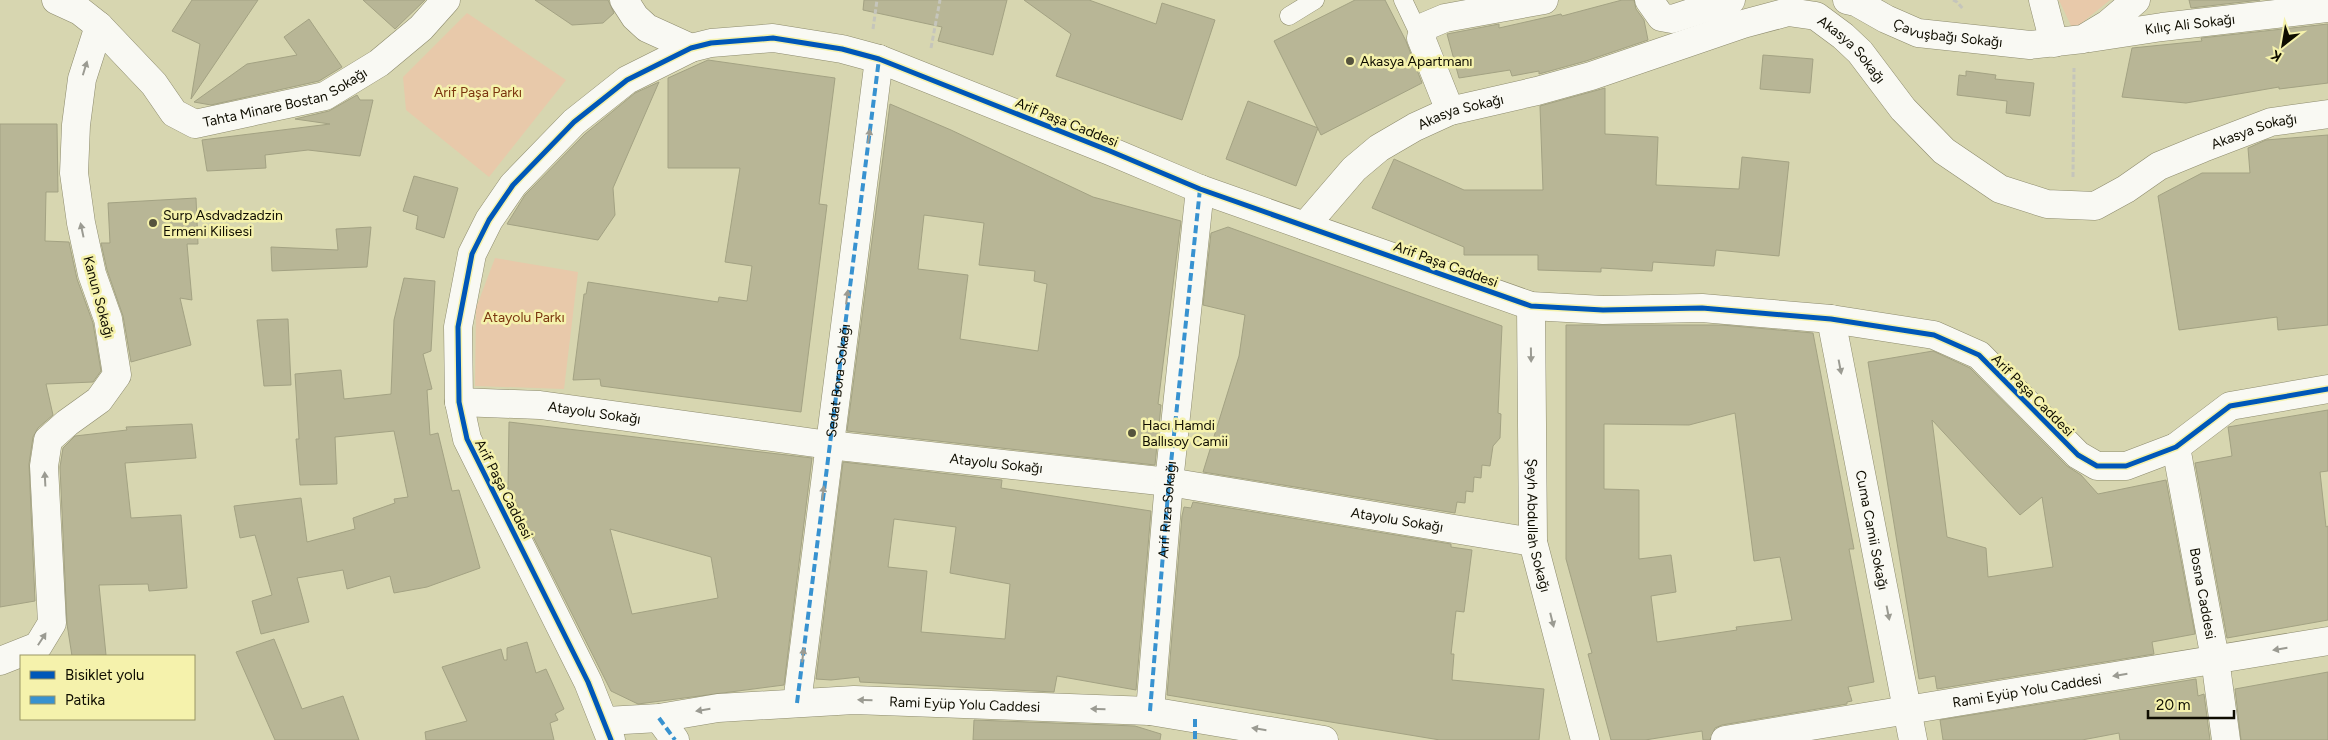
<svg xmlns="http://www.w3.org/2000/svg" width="2328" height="740" font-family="Figtree,sans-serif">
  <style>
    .green { fill: #e8c9aa }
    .building { fill: #b8b696; stroke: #a3a283; fill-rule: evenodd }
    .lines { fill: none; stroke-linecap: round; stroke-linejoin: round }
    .service-casing { stroke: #8d8b6d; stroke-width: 19 }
    .minor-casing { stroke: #8d8b6d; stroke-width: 29 }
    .path { stroke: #c5c5bb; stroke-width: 3; stroke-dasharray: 5 2.5; stroke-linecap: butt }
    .service { stroke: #f9f9f3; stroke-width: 18 }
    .minor { stroke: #f9f9f3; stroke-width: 28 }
    .quiet { stroke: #3892d0; stroke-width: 4; stroke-dasharray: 8 4; stroke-linecap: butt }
    .cycleway-casing { stroke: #f5f2ac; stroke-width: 8 }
    .cycleway { stroke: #0057b8; stroke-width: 5 }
    .oneway { fill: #9b9b92 }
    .poi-dot { fill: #55533e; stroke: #f5f2ac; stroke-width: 2 }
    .labels { text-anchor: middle; stroke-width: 5; stroke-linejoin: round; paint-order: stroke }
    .street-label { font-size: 14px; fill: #0f0d00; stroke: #f5f2ac }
    .poi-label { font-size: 14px; fill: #0f0d00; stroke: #f5f2ac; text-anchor: start }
    .park-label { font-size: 14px; fill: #7b360f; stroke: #f5f2ac }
  </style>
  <rect width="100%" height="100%" fill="#d7d6b0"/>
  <g class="green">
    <polygon points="2059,0 2110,0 2073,30"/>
    <polygon points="467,13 566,80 489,177 406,110 403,77"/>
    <polygon points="495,258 578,272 564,389 475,386 476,308"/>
  </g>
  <g class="building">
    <polygon points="192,0 258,0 191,99 200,44 172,31"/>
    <polygon points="363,0 425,0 395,29"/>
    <polygon points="535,0 608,0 614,13 603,23 572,25"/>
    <polygon points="864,0 1007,0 993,55 938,41 942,27 863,10"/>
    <polygon points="1024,0 1089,0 1156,24 1162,3 1215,20 1182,120 1056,76 1071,34"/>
    <polygon points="1355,0 1385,0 1406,41 1422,83 1321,135 1274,41"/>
    <polygon points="1622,0 1634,0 1636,9 1644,20 1648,40 1586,61 1539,74 1539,71 1512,76 1510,70 1459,78 1447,34 1499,24 1499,28 1561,14 1562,16"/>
    <polygon points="2189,0 2260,0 2191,8"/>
    <polygon points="309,19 342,67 319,81 211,105 194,102 247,64 297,55 284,37"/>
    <polygon points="2328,24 2328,83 2279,89 2279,87 2186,103 2122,97 2132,48 2202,41 2201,38"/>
    <polygon points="1763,55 1813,59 1810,93 1760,89"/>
    <polygon points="708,60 835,78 819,204 827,205 801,412 601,386 600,379 573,380 584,294 586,294 588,282 718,302 719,297 747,301 752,266 725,262 740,168 668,168 668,78"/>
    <polygon points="1966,71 1996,75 1995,79 2034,83 2030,116 2006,113 2007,101 1957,95 1959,75 1966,76"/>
    <polygon points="659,82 613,188 615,215 598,240 507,224 525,195 585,134 635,93"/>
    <polygon points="1605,88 1605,134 1658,137 1656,185 1739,189 1742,157 1789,162 1779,256 1716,250 1714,266 1653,262 1652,271 1601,268 1601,272 1538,270 1538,255 1464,255 1464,247 1372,208 1394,159 1464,190 1543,190 1540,106"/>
    <polygon points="357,95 360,100 373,100 360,156 308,150 265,155 266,168 207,171 202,140 330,124 295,119 329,111"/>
    <polygon points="1248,101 1318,128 1296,186 1226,159"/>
    <path d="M890 104 951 130 1093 197 1181 221 1158 404 1161 405 1155 465 847 431ZM924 215 984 223 979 265 1035 271 1034 281 1047 284 1038 351 960 339 968 275 918 269Z"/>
    <polygon points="0,124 57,124 58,192 46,192 45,241 69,242 77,279 93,323 101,371 93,382 46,384 53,415 38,428 33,437 29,464 35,601 0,607"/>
    <polygon points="2328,135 2328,325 2278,330 2277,317 2179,330 2158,196 2202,173 2250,173 2248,148 2266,140"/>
    <polygon points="414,176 458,188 444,238 416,229 418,216 403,211"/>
    <polygon points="196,198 198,244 187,244 192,300 180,298 191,345 131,362 123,316 107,270 101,243 110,243 108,203"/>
    <polygon points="371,227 367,267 272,271 271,247 338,250 336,229"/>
    <polygon points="1228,227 1502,326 1498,413 1501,414 1500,438 1493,446 1490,466 1482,465 1481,478 1474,477 1473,492 1466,491 1465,503 1457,502 1455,513 1203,472 1239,356 1245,315 1203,305 1211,233"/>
    <polygon points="404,278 435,281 431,351 423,354 432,389 427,390 430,435 438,433 452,491 459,490 480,568 427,587 394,593 390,576 347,589 343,570 297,578 309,622 261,634 252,601 272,595 255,535 240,538 234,506 301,498 307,542 355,529 353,518 395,503 394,499 408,497 394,431 335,437 337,484 300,485 296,439 299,439 295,374 341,370 344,399 391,394 394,320"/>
    <polygon points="288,319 291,385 264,386 257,320"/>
    <path d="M1566 325H1722L1813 333 1854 549H1849L1874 682 1848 687 1852 701 1847 702V704L1722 725 1715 728 1710 740H1703L1702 731 1645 740H1611L1588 654 1592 653 1566 559ZM1735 413 1754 561 1780 557 1792 620 1736 627 1737 630 1657 642 1651 596 1676 592 1671 555 1639 559V490L1604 489V424L1689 425Z"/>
    <path d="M1933 351 1970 368 2067 466 2081 475 2098 494 2166 480 2195 634 2152 642 2154 654 1937 689 1935 676 1919 679 1868 362ZM1932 420 2020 515 2042 497 2053 567 1988 577 1986 548 1947 537Z"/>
    <polygon points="2328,410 2328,471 2320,472 2326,527 2328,526 2328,620 2227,638 2195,463 2232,456 2228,427"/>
    <path d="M509 422 812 458 784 685 638 704 611 691 508 487ZM610 529 711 557 718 598 632 614Z"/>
    <polygon points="192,424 196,458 125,463 131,518 181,515 187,588 149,591 148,584 99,585 106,655 72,656 67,624 60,467 63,448 75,436 127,430 126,427"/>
    <path d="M843 462 1002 480 1001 488 1151 511 1136 690 1057 676 1054 692 860 682 859 677 831 680 816 679ZM894 519 956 527 950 573 1010 584 1005 639 921 632 927 571 888 567Z"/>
    <polygon points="1193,502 1451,544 1451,547 1472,550 1464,612 1456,611 1451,654 1454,654 1452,680 1544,689 1539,740 1440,740 1167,695 1182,516 1184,507 1191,508"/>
    <polygon points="274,639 302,709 343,696 359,740 275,740 236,652"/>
    <polygon points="527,642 536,673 546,669 564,709 555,714 558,720 550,723 554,740 426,740 425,732 467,721 442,667 501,649 504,660 507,660 507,648"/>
    <polygon points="2328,672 2328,740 2241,740 2235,689"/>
    <polygon points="2196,679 2198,696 2204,694 2210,740 2120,740 2119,733 2082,740 1943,740 1940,720"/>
    <polygon points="974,720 1135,726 1161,734 1160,740 973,740"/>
  </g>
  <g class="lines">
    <defs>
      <g id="service">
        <polyline points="1403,0 1421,38"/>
        <polyline points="1289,16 1315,0"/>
      </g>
      <g id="minor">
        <path id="s1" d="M56 0 80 11 99 26 154 84 174 113 195 124 325 96 379 63 421 28 446 0"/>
        <polyline points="624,0 635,17 647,28 691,48"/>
        <polyline points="1649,0 1661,17 1672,19 1731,0"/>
        <path id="s2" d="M1847 0 1856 2 1886 19 1918 33 2030 45 2083 39 2108 24 2136 0"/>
        <polyline points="2043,0 2054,43"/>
        <path id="s3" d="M2090 38 2162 27 2328 8"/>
        <polyline points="1450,111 1421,38 1426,26 1445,18 1544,0"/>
        <path id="s4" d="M1305 226 1354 169 1379 148 1415 127 1450 111 1537 91 1591 76 1743 24 1788 12 1816 16 1843 36 1860 52 1903 109 1944 151 2000 189 2047 204 2095 206 2126 189 2159 166 2203 148 2271 122 2328 114"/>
        <path id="s5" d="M1531 306 1533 542 1585 740"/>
        <path id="s6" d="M1831 319 1913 740"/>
        <path id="s7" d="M459 402 540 405 829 445 1169 482 1533 542"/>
        <path id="s8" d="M2176 447 2215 659 2226 740"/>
        <polyline points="0,661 38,646 52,623 44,466 48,440 67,423 99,400 117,375 108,319 92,274 81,223 74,173 76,125 82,79 99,26"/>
        <path id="s9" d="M797 703 879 59"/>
        <polyline points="1150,711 1169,482 1200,189"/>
        <polyline points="659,718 675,740"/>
        <path id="s10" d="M606 721 659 718 718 708 854 700 1150 711 1324 740"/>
        <polyline points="611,740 588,682 467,439 459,402 458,327 472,254 489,220 513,185 574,122 627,80 691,48 711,43 773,38 842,49 879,59 1110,151 1200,189 1531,306 1603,310 1702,308 1831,319 1934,335 1979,355 2078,455 2097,466 2126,466 2176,447 2230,406 2328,389"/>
        <path id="s11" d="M1725 740 2328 641"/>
      </g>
    </defs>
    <use href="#service" class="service-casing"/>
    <use href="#minor" class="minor-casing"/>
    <g class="path">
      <polyline points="1953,0 1957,2 1963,9"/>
      <polyline points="873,29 877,0"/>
      <polyline points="931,48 940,0"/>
      <polyline points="2073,177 2074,68"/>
    </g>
    <use href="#service" class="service"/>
    <use href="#minor" class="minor"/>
    <g class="quiet">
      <polyline points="797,703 879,59"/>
      <path id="s12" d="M1150 711 1169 482 1200 189"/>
      <polyline points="659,718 675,740"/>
      <polyline points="1195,719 1195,740"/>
    </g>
    <defs>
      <polyline id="cycleway" points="611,740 588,682 467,439 459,402 458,327 472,254 489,220 513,185 574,122 627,80 691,48 711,43 773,38 842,49 879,59 1110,151 1200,189 1531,306 1603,310 1702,308 1831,319 1934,335 1979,355 2078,455 2097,466 2126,466 2176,447 2230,406 2328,389"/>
    </defs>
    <use href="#cycleway" class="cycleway-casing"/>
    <use href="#cycleway" class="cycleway"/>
  </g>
  <defs><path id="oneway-solid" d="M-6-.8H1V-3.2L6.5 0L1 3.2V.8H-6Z" transform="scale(1.25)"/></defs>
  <g class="oneway">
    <use href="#oneway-solid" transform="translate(85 68) rotate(-73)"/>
    <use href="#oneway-solid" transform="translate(869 136) rotate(-82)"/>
    <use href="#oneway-solid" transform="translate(82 230) rotate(-102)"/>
    <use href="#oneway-solid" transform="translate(847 297) rotate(-83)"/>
    <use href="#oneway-solid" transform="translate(1531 355) rotate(89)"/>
    <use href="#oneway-solid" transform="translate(1840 367) rotate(79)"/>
    <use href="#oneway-solid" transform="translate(45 479) rotate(-93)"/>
    <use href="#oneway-solid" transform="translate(823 493) rotate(-83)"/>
    <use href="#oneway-solid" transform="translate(1888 613) rotate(79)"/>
    <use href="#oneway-solid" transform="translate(1552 620) rotate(76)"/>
    <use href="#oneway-solid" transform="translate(42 639) rotate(-57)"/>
    <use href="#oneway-solid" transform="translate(2280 649) rotate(171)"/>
    <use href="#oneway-solid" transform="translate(803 655) rotate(-83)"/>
    <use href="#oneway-solid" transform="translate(2120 675) rotate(171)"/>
    <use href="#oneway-solid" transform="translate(865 700) rotate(-178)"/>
    <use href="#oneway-solid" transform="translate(1098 709) rotate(-178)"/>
    <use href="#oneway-solid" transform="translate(703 710) rotate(171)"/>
    <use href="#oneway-solid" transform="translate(1259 729) rotate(-171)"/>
  </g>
  <g class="poi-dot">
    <circle cx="1350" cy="61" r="5"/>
    <circle cx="153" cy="223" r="5"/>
    <circle cx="1132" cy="433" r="5"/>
  </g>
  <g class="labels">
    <g class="street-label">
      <text dy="5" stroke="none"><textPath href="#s3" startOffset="101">Kılıç Ali Sokağı</textPath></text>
      <text dy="5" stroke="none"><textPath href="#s2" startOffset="108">Çavuşbağı Sokağı</textPath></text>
      <text dy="5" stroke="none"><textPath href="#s4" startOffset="618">Akasya Sokağı</textPath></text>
      <text dy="5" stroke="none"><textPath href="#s1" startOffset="284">Tahta Minare Bostan Sokağı</textPath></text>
      <text dy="5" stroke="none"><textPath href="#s4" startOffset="198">Akasya Sokağı</textPath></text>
      <text transform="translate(1067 122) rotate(22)" y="5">Arif Paşa Caddesi</text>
      <text dy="5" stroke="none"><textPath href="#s4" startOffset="1098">Akasya Sokağı</textPath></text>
      <text transform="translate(1446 264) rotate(20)" y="5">Arif Paşa Caddesi</text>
      <text transform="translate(99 297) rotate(75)" y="5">Kanun Sokağı</text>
      <text dy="5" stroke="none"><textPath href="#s9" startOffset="325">Sedat Bora Sokağı</textPath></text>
      <text transform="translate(2033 395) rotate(45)" y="5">Arif Paşa Caddesi</text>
      <text dy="5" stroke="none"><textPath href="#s7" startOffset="136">Atayolu Sokağı</textPath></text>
      <text dy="5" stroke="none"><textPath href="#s7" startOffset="541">Atayolu Sokağı</textPath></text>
      <text transform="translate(504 489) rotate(63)" y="5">Arif Paşa Caddesi</text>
      <text dy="5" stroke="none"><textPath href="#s12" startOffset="202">Arif Rıza Sokağı</textPath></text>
      <text dy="5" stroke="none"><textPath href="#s7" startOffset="946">Atayolu Sokağı</textPath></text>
      <text dy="5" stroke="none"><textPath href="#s5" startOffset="220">Şeyh Abdullah Sokağı</textPath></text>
      <text dy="5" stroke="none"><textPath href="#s6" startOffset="215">Cuma Camii Sokağı</textPath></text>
      <text dy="5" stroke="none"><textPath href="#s8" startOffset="149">Bosna Caddesi</textPath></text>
      <text dy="5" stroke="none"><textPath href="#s11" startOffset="306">Rami Eyüp Yolu Caddesi</textPath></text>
      <text dy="5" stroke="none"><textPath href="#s10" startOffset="360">Rami Eyüp Yolu Caddesi</textPath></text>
    </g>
    <g class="poi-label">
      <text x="1360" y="66">Akasya Apartmanı</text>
      <text x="163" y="220">Surp Asdvadzadzin<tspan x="163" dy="16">Ermeni Kilisesi</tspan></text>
      <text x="1142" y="430">Hacı Hamdi<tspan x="1142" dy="16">Ballısoy Camii</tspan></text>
    </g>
    <g class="park-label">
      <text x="478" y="97">Arif Paşa Parkı</text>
      <text x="524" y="322">Atayolu Parkı</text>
    </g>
  </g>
  <rect x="20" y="655" width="175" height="65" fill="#f5f2ac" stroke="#999667"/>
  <rect x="30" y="671" width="25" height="8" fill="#0057b8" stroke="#999667"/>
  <text x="65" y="680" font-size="15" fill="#0f0d00">Bisiklet yolu</text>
  <rect x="30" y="696" width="25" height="8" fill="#3892d0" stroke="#999667"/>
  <text x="65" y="705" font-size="15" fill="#0f0d00">Patika</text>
  <g transform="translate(2283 45) rotate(211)" stroke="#f5f2ac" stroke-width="4" paint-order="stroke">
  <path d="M0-4L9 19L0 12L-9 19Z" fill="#0f0d00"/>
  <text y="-8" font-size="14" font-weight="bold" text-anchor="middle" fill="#0f0d00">K</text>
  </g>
  <path d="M2148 710v8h86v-8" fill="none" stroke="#0f0d00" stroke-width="2.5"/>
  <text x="2156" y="710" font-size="15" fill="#0f0d00" stroke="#f5f2ac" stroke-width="4" paint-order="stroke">20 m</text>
</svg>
